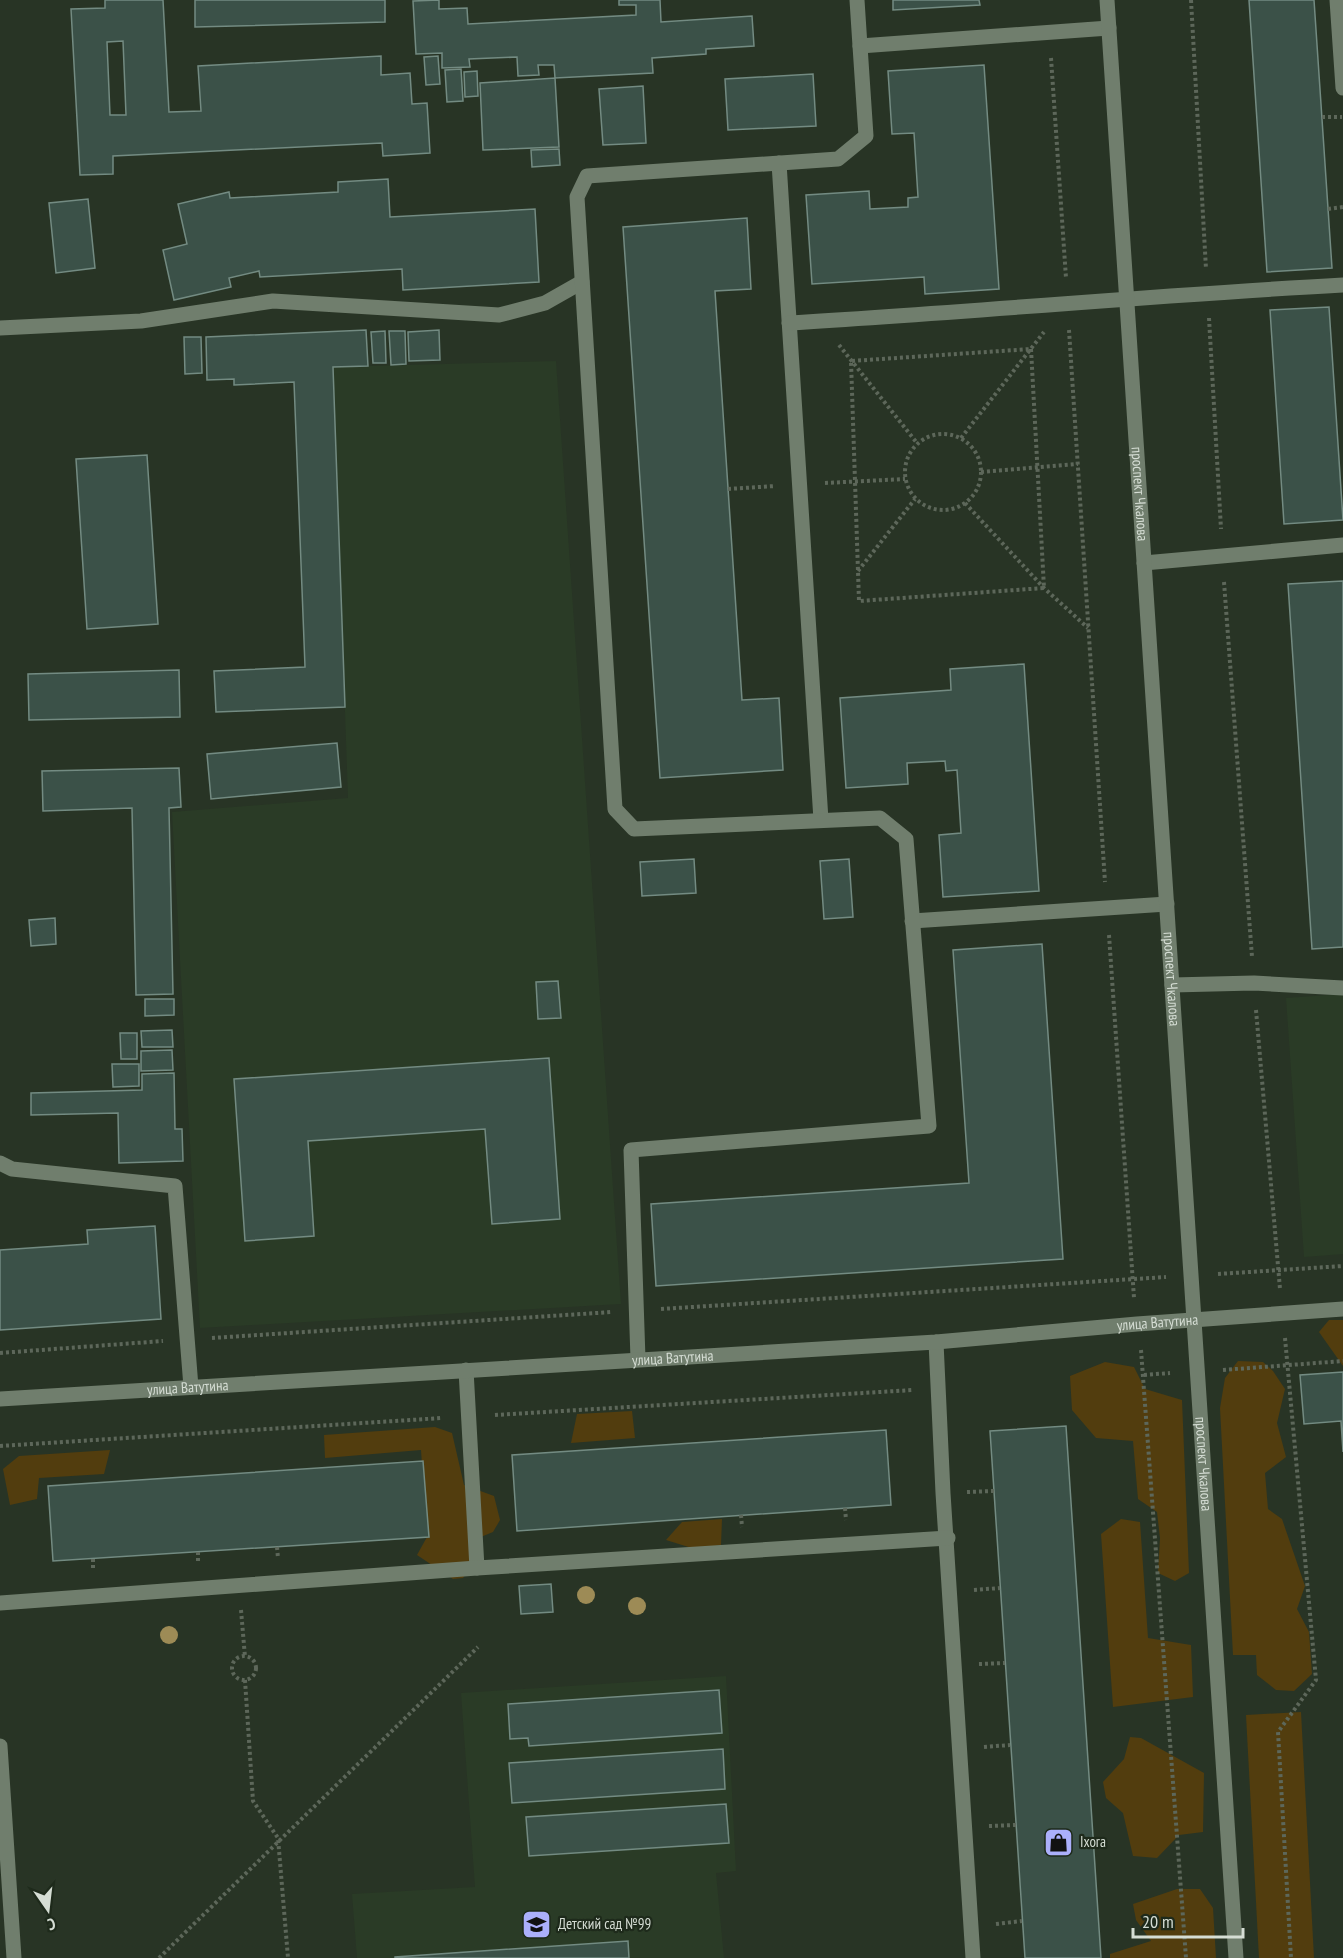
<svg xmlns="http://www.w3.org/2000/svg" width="1343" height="1958" font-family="'PT Sans Narrow',sans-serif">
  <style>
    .built { fill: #2a3b26 }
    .green { fill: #523d0e }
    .building { fill: #3b5148; stroke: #738b82; stroke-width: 1.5; fill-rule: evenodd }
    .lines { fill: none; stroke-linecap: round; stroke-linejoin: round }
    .path { stroke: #5d675a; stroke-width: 4; stroke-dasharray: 3 3; stroke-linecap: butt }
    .lane { stroke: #707e6d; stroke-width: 15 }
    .street { stroke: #707e6d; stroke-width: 15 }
    .secondary { stroke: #707e6d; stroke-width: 15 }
    .tree { fill: #9d8b56 }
    .labels { text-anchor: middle; stroke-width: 4.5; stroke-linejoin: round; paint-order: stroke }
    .street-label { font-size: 15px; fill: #d5ddd4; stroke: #1e2a1b }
    .poi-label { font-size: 15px; fill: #d5ddd4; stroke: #1e2a1b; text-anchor: start }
  </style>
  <rect width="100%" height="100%" fill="#283425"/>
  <g class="built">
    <polygon points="556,361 621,1304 200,1328 172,812 348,798 333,367"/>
    <polygon points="1343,994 1343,1254 1304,1257 1286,998"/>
    <polygon points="726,1676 736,1871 716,1873 724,1958 357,1958 352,1894 475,1887 461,1693"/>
  </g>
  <g class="green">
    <polygon points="1329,1320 1343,1320 1343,1366 1319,1332"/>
    <polygon points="1238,1361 1263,1362 1273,1371 1285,1389 1277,1423 1286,1457 1265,1473 1268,1509 1282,1519 1305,1586 1297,1609 1309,1632 1312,1674 1294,1691 1276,1690 1257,1675 1256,1655 1233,1655 1220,1408 1225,1378"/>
    <polygon points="1105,1362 1134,1367 1145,1389 1182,1400 1189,1573 1175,1581 1158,1573 1160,1538 1157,1512 1138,1499 1133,1441 1096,1438 1072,1410 1070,1376"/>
    <polygon points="632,1411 635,1438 571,1443 577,1414"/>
    <polygon points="435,1427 452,1433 464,1485 494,1496 500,1520 493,1532 471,1541 481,1555 463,1578 453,1579 417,1555 427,1537 421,1450 325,1458 324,1435"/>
    <polygon points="110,1450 104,1474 39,1478 37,1499 10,1505 3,1469 19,1456"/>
    <polygon points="722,1519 721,1545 695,1549 666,1540 682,1522"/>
    <polygon points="1121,1519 1140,1522 1148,1638 1191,1645 1193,1697 1113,1707 1101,1534"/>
    <polygon points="1301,1712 1314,1958 1259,1958 1246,1715"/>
    <polygon points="1130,1737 1141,1738 1204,1773 1203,1832 1179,1835 1157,1858 1133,1856 1123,1813 1106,1798 1103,1782 1124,1759"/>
    <polygon points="1177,1889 1200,1889 1213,1908 1216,1958 1110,1958 1110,1954 1151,1941 1136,1920 1133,1904"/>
  </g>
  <g class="building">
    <path d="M105 0H163L169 112 201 111 198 66 381 56V75L410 73 412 104 427 103 430 153 383 156 382 143 113 156V174L80 175 71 9 105 8ZM123 41 126 115H110L107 42Z"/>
    <polygon points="195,0 385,0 385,22 195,27"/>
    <polygon points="439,0 439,9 467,8 468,24 636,15 636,5 619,5 619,0 660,0 661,22 752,16 754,46 706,49 706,54 652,58 653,73 555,78 554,65 538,65 539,75 518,76 517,57 469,59 470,67 442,68 442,53 416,54 413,1"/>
    <polygon points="893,0 979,0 980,5 893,10"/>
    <polygon points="1249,0 1314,0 1332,268 1267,272"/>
    <polygon points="438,56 440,84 426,85 424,57"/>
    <polygon points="984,65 999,289 925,294 924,277 812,284 806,195 869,191 870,209 908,207 908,198 918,197 914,133 892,134 888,71"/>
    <polygon points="461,69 463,101 447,102 445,70"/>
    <polygon points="477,71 478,96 465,97 464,72"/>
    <polygon points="813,74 816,126 728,130 725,79"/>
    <polygon points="555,78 559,147 483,150 480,83"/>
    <polygon points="643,86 646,143 603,145 599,89"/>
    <polygon points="559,149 560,165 532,167 531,150"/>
    <polygon points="388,179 390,217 535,209 539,282 403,290 402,269 260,277 259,271 229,278 231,287 174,300 163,250 187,244 178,204 229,192 230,198 338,192 338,182"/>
    <polygon points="88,199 95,268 56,273 49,203"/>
    <polygon points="747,218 751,289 715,291 742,700 779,698 783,770 660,778 623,227"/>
    <polygon points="1329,307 1343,520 1284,524 1270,310"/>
    <polygon points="366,330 368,366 333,367 345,707 216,712 214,671 305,667 294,382 234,385 234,379 207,380 206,337"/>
    <polygon points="439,330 440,360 409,361 408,332"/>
    <polygon points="385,331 386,363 373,363 371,332"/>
    <polygon points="389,331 405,331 406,364 391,365"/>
    <polygon points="184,337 201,337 202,373 185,374"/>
    <polygon points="147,455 158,624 87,629 76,459"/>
    <polygon points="1343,581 1343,947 1312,949 1288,584"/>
    <polygon points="1024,664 1039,891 943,897 939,835 961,833 957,770 946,771 945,761 907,763 908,784 846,788 840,698 951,690 950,669"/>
    <polygon points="179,670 180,717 29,720 28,674"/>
    <polygon points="337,743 341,787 211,799 207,754"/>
    <polygon points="179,768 181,807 169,808 173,994 136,995 132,808 43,811 42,771"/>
    <polygon points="694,859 696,893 642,896 640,862"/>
    <polygon points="849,859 853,917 824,919 820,861"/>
    <polygon points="55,918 56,944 31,946 29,920"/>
    <polygon points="1042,944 1063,1259 656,1286 651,1204 969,1183 953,950"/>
    <polygon points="558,981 561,1018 538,1019 536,982"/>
    <polygon points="145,999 174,999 174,1015 145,1016"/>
    <polygon points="172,1030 173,1047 142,1047 141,1031"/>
    <polygon points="120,1033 137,1033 137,1059 121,1059"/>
    <polygon points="172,1050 173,1070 141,1071 141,1051"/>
    <polygon points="549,1058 560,1219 492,1224 485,1129 308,1141 314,1236 245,1241 234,1079"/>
    <polygon points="112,1064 139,1064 139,1086 113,1087"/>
    <polygon points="174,1073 175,1129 182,1129 183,1161 119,1163 118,1113 31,1115 31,1093 142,1090 142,1074"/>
    <polygon points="155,1226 161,1319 0,1330 0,1250 88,1244 87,1230"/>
    <polygon points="1343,1372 1343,1452 1341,1421 1304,1424 1300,1375"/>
    <polygon points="1066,1426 1101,1958 1025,1958 990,1431"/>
    <polygon points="886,1430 891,1505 517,1531 512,1455"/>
    <polygon points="423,1461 429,1537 53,1561 48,1486"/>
    <polygon points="551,1584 553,1612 521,1614 519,1586"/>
    <polygon points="719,1690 722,1733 529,1746 528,1738 510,1739 508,1704"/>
    <polygon points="723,1749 725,1789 512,1803 509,1763"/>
    <polygon points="726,1804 729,1843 529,1856 526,1817"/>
    <polygon points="628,1941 629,1958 395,1958 395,1957"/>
  </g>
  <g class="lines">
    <g class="path">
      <polyline points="1191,0 1206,269"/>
      <polyline points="1051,58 1066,278"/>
      <polyline points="1322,117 1342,117"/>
      <polyline points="1328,209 1343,207"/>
      <polyline points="1209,318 1221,529"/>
      <polyline points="1069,330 1105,882"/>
      <polyline points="839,345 917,443"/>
      <polygon points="1031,349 1044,588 859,601 851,361"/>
      <circle cx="943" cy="472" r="38"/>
      <polyline points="961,438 1044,332"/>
      <polyline points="981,472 1078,464"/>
      <polyline points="825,483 905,479"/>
      <polyline points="728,489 775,486"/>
      <polyline points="965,503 1044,588 1088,628"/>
      <polyline points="858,571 915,499"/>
      <polyline points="1224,582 1252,957"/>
      <polyline points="1109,935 1134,1298"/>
      <polyline points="1256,1010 1280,1289"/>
      <polyline points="1218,1274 1343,1266"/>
      <polyline points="661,1309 1166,1277"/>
      <polyline points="212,1338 612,1312"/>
      <polyline points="1285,1338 1316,1680 1278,1732 1291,1958"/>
      <polyline points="1141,1350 1186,1958"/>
      <polyline points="0,1353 163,1341"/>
      <polyline points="1223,1370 1343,1361"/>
      <polyline points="1144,1375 1170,1373"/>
      <polyline points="495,1415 913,1390"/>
      <polyline points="0,1446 442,1418"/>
      <polyline points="967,1492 994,1491"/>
      <polyline points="845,1508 846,1520"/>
      <polyline points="741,1515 742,1527"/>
      <polyline points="277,1547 278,1558"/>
      <polyline points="198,1552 198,1563"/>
      <polyline points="93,1559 93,1570"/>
      <polyline points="974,1590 1000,1588"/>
      <polyline points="241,1610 245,1657"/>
      <circle cx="244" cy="1668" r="12"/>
      <polyline points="979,1664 1005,1663"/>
      <polyline points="245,1680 253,1801 278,1838 288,1958"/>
      <polyline points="984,1747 1010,1745"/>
      <polyline points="989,1826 1016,1825"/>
      <polyline points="996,1924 1022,1921"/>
      <polyline points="159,1958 478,1647"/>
    </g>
    <g class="lane">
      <polyline points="857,0 860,46"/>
      <polyline points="1337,0 1343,88"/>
      <polyline points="779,163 821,820"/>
      <path d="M789 323C974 312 1158 295 1343 285"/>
      <polyline points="0,328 141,321 273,301 499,315 545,303 582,282"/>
      <polyline points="1144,563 1343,545"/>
      <polyline points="912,921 1167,904"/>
      <polyline points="1172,985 1254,983 1343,988"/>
      <polyline points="0,1163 12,1169 175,1186 191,1387"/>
      <polyline points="936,1342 943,1493 973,1958"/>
      <polyline points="638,1359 631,1150 929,1126 906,839 880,818 634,829 615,809 577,197 587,176 838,159 866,136 860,46 1109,28"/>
      <polyline points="466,1370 477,1568"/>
      <polyline points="0,1603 477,1568 948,1538"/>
      <polyline points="0,1746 14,1958"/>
    </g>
    <path class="street" id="s1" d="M0 1399 936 1342 1137 1324 1343 1309"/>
    <path class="secondary" id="s2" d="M1107 0 1236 1958"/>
  </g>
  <g class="tree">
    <circle cx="586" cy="1595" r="9"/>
    <circle cx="637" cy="1606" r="9"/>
    <circle cx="169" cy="1635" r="9"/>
  </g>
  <defs>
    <symbol id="shop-square" viewBox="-11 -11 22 22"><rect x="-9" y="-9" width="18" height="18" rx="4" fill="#abaffb" stroke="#1e2a1b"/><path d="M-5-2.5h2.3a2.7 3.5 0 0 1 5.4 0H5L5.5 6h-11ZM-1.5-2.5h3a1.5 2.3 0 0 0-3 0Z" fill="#111"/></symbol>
    <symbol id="school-square" viewBox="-11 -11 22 22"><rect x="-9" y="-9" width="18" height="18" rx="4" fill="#abaffb" stroke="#1e2a1b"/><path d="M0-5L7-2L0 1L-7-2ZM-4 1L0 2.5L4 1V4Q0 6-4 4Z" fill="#111"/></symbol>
  </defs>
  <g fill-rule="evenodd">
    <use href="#shop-square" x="1042" y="1826" width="33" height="33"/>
    <use href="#school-square" x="520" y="1908" width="33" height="33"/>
  </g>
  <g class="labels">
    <g class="street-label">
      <text dy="5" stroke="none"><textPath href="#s2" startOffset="495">проспект Чкалова</textPath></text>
      <text dy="5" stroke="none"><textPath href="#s2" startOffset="981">проспект Чкалова</textPath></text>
      <text dy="5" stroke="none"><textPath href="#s1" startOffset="1160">улица Ватутина</textPath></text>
      <text dy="5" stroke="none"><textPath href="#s1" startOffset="674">улица Ватутина</textPath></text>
      <text dy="5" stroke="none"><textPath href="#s1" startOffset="188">улица Ватутина</textPath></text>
      <text dy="5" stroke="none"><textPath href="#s2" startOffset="1467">проспект Чкалова</textPath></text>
    </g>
    <g class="poi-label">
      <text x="1080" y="1847">Ixora</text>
      <text x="558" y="1929">Детский сад №99</text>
    </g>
  </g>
  <g transform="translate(48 1910) rotate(166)" stroke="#1e2a1b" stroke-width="4.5" paint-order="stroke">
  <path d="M0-4.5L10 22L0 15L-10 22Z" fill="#d5ddd4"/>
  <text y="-9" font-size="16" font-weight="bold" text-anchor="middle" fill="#d5ddd4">С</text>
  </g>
  <path d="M1133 1928v9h110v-9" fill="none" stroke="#d5ddd4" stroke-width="3"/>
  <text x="1142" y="1928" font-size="18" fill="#d5ddd4" stroke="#1e2a1b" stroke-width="4.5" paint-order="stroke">20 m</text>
</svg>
